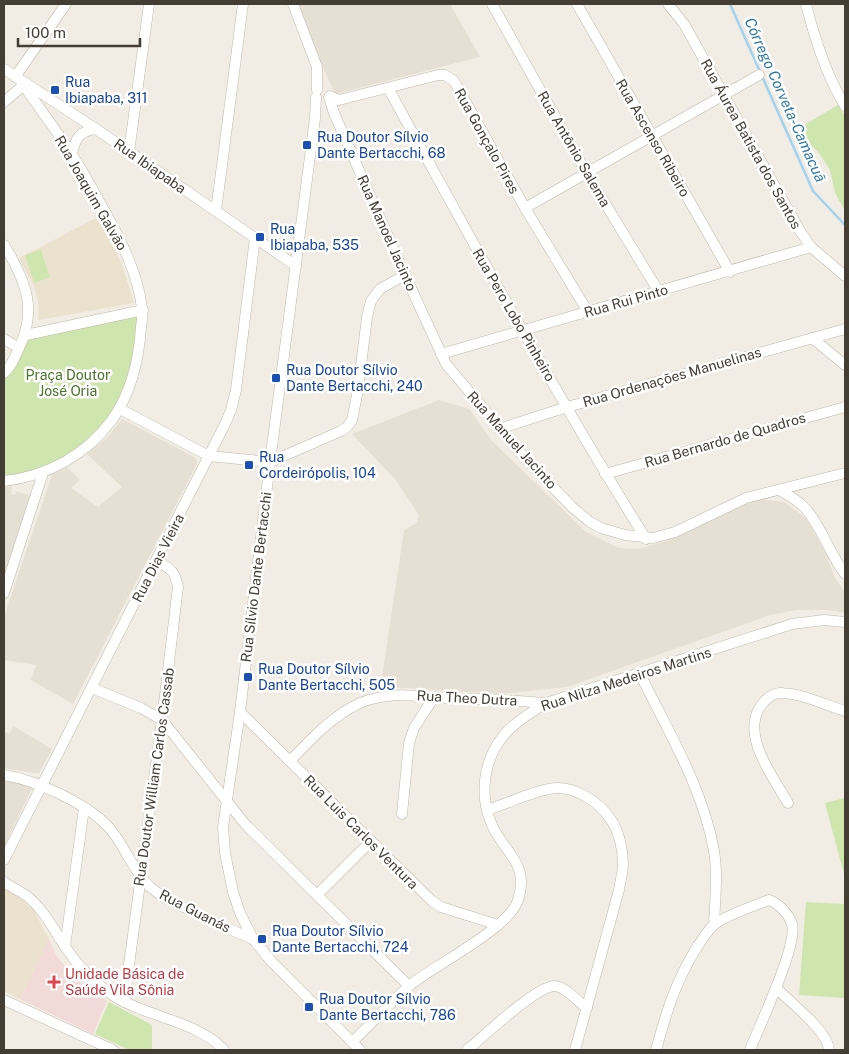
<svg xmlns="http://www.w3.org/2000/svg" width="849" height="1054" font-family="'Public Sans',sans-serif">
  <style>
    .residential { fill: #e6dfd3 }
    .education { fill: #ebe2ce }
    .medical { fill: #f2dad8 }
    .green { fill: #cfe5ae }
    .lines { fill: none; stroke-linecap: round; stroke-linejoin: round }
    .stream { stroke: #a1d2ee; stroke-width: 2.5 }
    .minor-casing { stroke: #c0b7aa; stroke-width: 11 }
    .minor { stroke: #fff; stroke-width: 10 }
    .transit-dot { fill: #1a4fb4; stroke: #fff; stroke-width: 2 }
    .health-dot { fill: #e0444e; stroke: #fff; stroke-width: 2 }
    .labels { text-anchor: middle; stroke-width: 5; stroke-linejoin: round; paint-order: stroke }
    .transit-label { font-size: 14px; fill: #164399; stroke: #fff; text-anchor: start }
    .street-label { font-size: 14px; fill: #443d34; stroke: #fff }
    .park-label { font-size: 14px; fill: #49742a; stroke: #fff }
    .health-label { font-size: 14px; fill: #be3a42; stroke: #fff; text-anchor: start }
    .water-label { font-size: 15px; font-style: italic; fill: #2f79a4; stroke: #fff }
  </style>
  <rect width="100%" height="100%" fill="#f2ede4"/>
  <g class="residential">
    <polygon points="295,4 450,4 480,57 335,94"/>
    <polygon points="439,400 469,409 492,441 586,532 619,548 639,549 666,541 714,517 760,499 784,502 806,518 825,552 835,578 845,592 845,613 829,610 797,610 770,615 567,687 500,694 388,687 382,677 404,530 417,523 419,515 395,479 352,434"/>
    <polygon points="122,419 196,458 197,464 73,704 31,680 36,665 4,660 4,617 52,475 67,467 80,480 71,488 98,507 122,487 87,454 107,438"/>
    <polygon points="12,486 11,494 15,495 16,491 31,496 4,576 4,487"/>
    <polygon points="13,726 52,749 39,773 33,773 4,768 4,732 10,733"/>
    <polygon points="4,781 22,783 32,788 4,847"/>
  </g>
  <g class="education">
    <polygon points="100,216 123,267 134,303 39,320 38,302 34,286 19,258"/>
    <polygon points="4,887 19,897 34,911 49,939 20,999 4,991"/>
  </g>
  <polygon class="medical" points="49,939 56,955 71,974 89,990 107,1001 93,1034 20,999"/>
  <g class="green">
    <polygon points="838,105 845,116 845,211 835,193 830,170 819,153 806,140 799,128"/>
    <polygon points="41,250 50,277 34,283 25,255"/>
    <polygon points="142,310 133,374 101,432 43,472 4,476 4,375 27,335"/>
    <polygon points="845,798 845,878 825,803"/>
    <polygon points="806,902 845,904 845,998 799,995"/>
    <polygon points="109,1002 152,1025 152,1050 129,1050 95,1034"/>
  </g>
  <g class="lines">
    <polyline class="stream" points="730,4 813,191 845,225"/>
    <defs>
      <g id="minor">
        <polyline points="293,4 317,67 317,90"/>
        <polyline points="492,4 586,172 659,292"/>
        <polyline points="577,4 730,272"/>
        <polyline points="668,4 684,24 800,231 811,247 845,276"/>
        <path d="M806 4C815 40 826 75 845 106"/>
        <polyline points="4,69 96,129 296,266"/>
        <polyline points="15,77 66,4"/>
        <path d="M388 88C471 239 554 392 646 539"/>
        <polyline points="330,96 338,100 343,99 438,75 445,75 454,81 525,208 588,312"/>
        <polyline points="316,97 315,118 270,462 240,712 223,827 225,853 233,892 240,913 253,939 270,960 360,1050"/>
        <polyline points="329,97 334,113 405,275 446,364 525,458 572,507 590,522 601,528 625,535 653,538 675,532 746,498 845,473"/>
        <polyline points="4,102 26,83"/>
        <polyline points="129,152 149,4"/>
        <path d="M72 154C75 138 80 131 96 129"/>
        <polyline points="525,208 759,75"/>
        <polyline points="216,211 243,4"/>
        <path d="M4 245C26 280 38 311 18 350 14 359 11 367 4 373"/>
        <polyline points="26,335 143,310"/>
        <polyline points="812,338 845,365"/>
        <polyline points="4,339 19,348"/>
        <polyline points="441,354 811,247"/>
        <polyline points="120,409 209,456 270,462 341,431 347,427 352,420 358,390 367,317 371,301 380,289 405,275"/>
        <polyline points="499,429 567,407 845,329"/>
        <polyline points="605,474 845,407"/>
        <path d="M4 481C48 476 86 455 112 420 131 393 139 360 141 327 142 321 143 314 142 308 138 274 121 240 104 210 95 194 86 177 76 161 59 133 38 107 20 80"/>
        <path d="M779 490C788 495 798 500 805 508 822 527 829 553 845 574"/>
        <polyline points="4,593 43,473"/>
        <path d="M640 674C668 731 703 788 714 851 718 875 715 901 714 924"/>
        <polyline points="92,688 141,708 162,720 245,824 409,986"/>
        <polyline points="240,712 432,901 441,907 498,925"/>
        <path d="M290 761C311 739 332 716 360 703 388 691 418 696 447 698 480 699 513 700 546 703"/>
        <path d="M4 775C36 780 91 805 111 830 126 848 133 871 150 887 162 897 176 904 190 910 211 921 231 930 253 939"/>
        <path d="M788 803C773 777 738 732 763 703 768 697 774 692 783 693 804 694 825 705 845 711"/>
        <path d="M487 810C507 804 528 793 549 789 572 784 599 801 611 820 619 831 623 850 623 864 623 872 620 882 619 890L575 1050"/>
        <polyline points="402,814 409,743 414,728 434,697"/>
        <polyline points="4,860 225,424 231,410 236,390 255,238"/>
        <path d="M4 882C11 887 20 891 27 896 44 910 54 930 66 948 77 965 92 980 108 992 140 1016 199 1021 224 1050"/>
        <polyline points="317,895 371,841"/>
        <polyline points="65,947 84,808"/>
        <path d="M776 988C790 1002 828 1031 829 1050"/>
        <polyline points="4,1000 113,1050"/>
        <path d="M124 1002 162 720 178 587C175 571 171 569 157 561"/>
        <path d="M352 1042C371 1024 389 1004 409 986 433 966 510 928 518 900 530 863 504 853 492 825 479 796 483 760 504 735 515 722 531 712 546 703L792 624 824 620 845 622"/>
        <path d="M467 1050C483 1037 537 985 555 986 566 987 578 1002 587 1008"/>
        <path d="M656 1050C667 1010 675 983 697 947 702 940 709 928 716 923 732 913 751 907 769 900 778 903 789 914 792 924 798 946 759 1026 750 1050"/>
      </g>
    </defs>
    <use href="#minor" class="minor-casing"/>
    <use href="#minor" class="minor"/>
  </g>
  <g class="transit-dot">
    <rect x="50" y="85" width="10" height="10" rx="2.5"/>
    <rect x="302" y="140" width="10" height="10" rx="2.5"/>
    <rect x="255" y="232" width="10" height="10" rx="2.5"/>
    <rect x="271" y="373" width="10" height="10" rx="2.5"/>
    <rect x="244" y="460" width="10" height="10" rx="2.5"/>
    <rect x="243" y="672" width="10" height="10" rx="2.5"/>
    <rect x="257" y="934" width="10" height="10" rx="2.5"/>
    <rect x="304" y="1002" width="10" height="10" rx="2.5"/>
  </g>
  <path class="health-dot" d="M51.5 974.5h5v5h5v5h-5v5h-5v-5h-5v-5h5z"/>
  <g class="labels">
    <g class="transit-label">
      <text x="65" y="87">Rua<tspan x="65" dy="16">Ibiapaba, 311</tspan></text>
      <text x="317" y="142">Rua Doutor Sílvio<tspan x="317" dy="16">Dante Bertacchi, 68</tspan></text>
      <text x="270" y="234">Rua<tspan x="270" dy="16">Ibiapaba, 535</tspan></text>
      <text x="286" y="375">Rua Doutor Sílvio<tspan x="286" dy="16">Dante Bertacchi, 240</tspan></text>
      <text x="259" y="462">Rua<tspan x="259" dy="16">Cordeirópolis, 104</tspan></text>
      <text x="258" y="674">Rua Doutor Sílvio<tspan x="258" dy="16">Dante Bertacchi, 505</tspan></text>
      <text x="272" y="936">Rua Doutor Sílvio<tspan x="272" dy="16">Dante Bertacchi, 724</tspan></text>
      <text x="319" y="1004">Rua Doutor Sílvio<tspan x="319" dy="16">Dante Bertacchi, 786</tspan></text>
    </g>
    <g class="street-label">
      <text transform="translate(653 138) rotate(60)" y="5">Rua Ascenso Ribeiro</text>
      <text transform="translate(487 141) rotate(61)" y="5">Rua Gonçalo Pires</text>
      <text transform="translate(751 144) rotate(61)" y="5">Rua Áurea Batista dos Santos</text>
      <text transform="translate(574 149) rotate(60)" y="5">Rua Antônio Salema</text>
      <text transform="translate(150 166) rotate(35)" y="5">Rua Ibiapaba</text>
      <text transform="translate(91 193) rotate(60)" y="5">Rua Joaquim Galvão</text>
      <text transform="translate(387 233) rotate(66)" y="5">Rua Manoel Jacinto</text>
      <text transform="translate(626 301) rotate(-16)" y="5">Rua Rui Pinto</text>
      <text transform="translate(514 315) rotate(60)" y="5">Rua Pero Lobo Pinheiro</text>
      <text transform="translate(672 377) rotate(-16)" y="5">Rua Ordenações Manuelinas</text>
      <text transform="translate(512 440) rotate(48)" y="5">Rua Manuel Jacinto</text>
      <text transform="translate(725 440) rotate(-16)" y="5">Rua Bernardo de Quadros</text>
      <text transform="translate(158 558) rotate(-63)" y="5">Rua Dias Vieira</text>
      <text transform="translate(256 577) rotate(-83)" y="5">Rua Sílvio Dante Bertacchi</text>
      <text transform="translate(626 679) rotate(-18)" y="5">Rua Nilza Medeiros Martins</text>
      <text transform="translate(467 698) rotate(3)" y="5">Rua Theo Dutra</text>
      <text transform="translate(154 777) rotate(-82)" y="5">Rua Doutor William Carlos Cassab</text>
      <text transform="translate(361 832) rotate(45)" y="5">Rua Luis Carlos Ventura</text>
      <text transform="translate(195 911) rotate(27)" y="5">Rua Guanás</text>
    </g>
    <g class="park-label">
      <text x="68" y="380">Praça Doutor<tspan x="68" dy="16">José Oria</tspan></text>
    </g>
    <g class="health-label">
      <text x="65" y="979">Unidade Básica de<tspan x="65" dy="16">Saúde Vila Sônia</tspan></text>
    </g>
    <g class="water-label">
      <text transform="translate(785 100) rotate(66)" y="5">Córrego Corveta-Camacuã</text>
    </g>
  </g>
  <rect width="849" height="1054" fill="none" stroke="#443d34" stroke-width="10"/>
  <path d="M18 38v8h122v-8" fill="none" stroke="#443d34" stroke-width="2.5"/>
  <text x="25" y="38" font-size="15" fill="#443d34" stroke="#ffffff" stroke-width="4" paint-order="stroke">100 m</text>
</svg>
